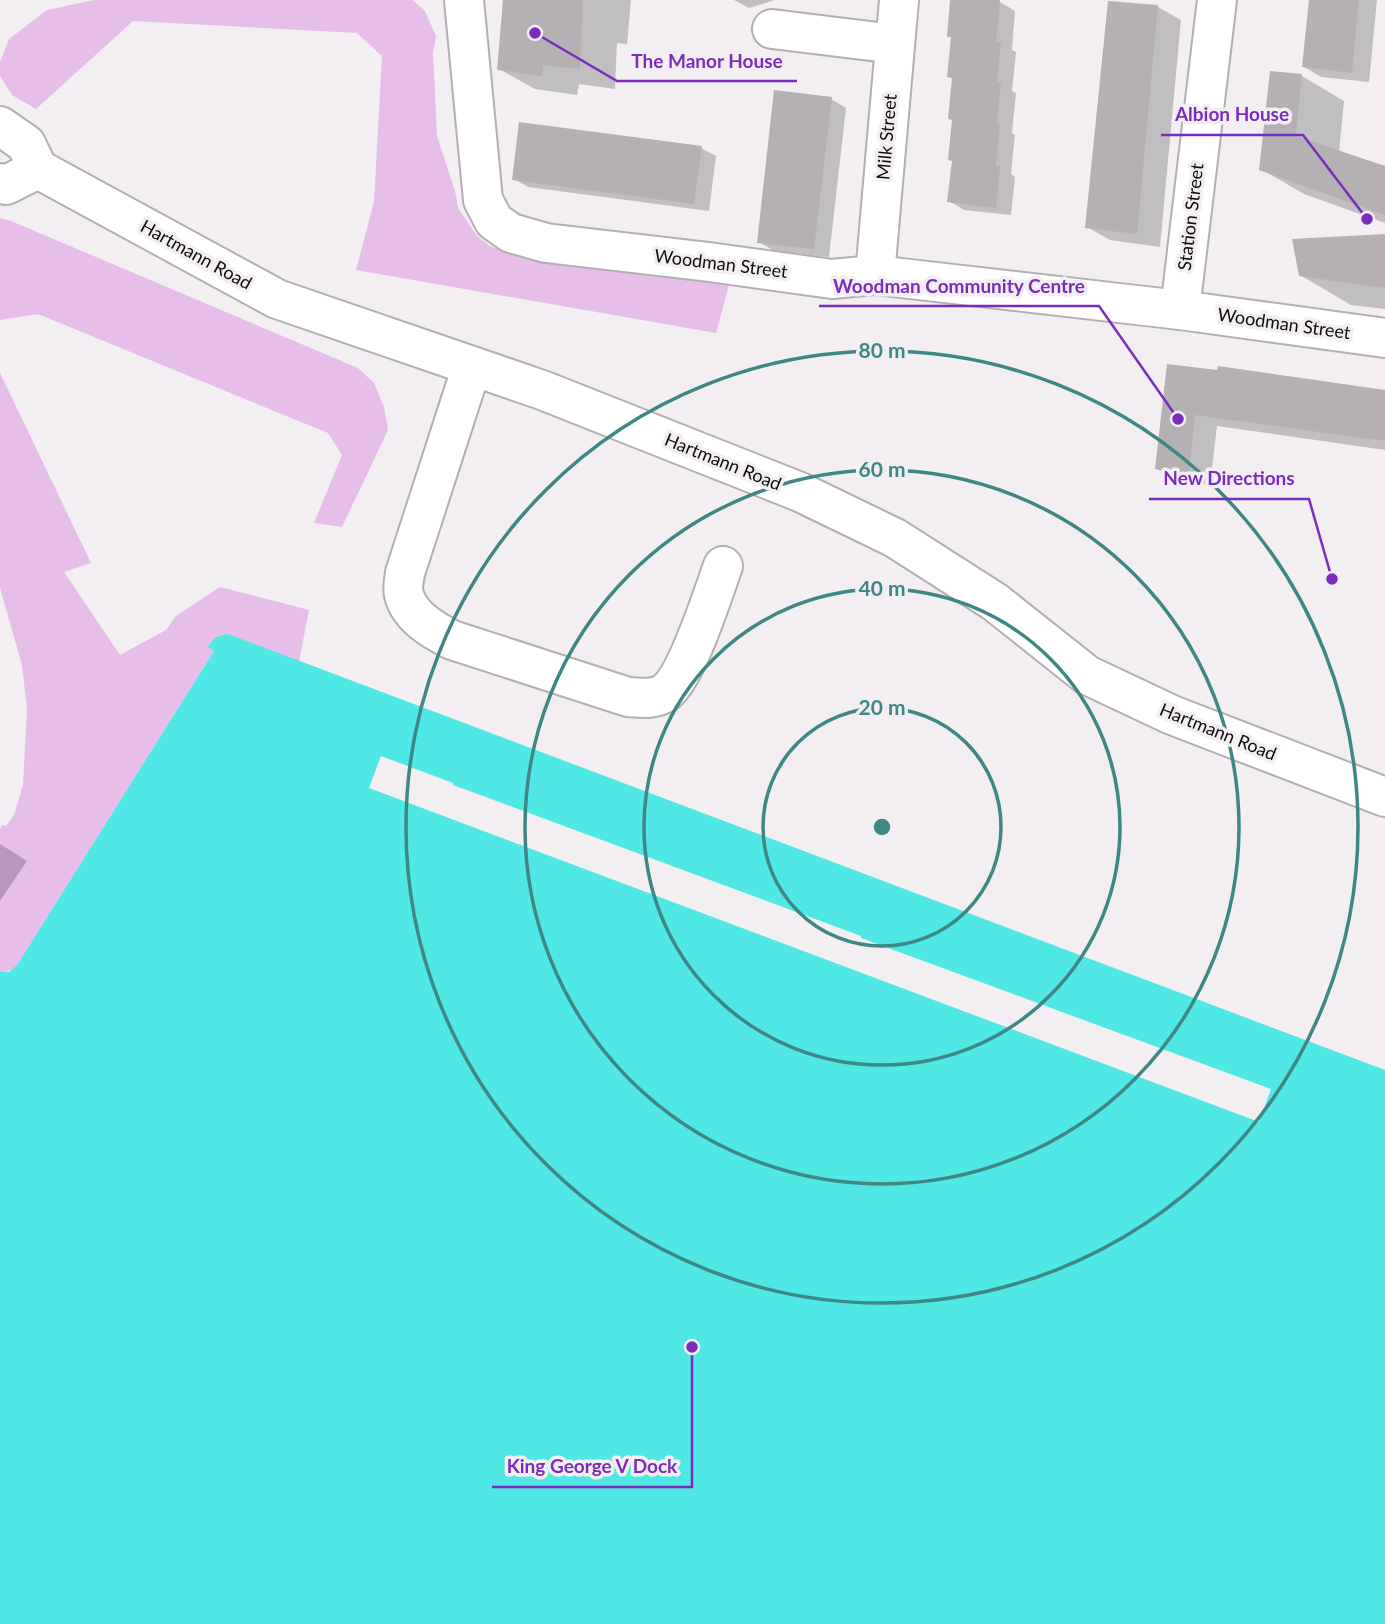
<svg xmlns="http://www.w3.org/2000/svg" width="1385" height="1624" font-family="Lato,sans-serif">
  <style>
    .green { fill: #e7bdea }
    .water { fill: #4fe8e5 }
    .pier { fill: #f2eef2 }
    .shadow { fill: #0003 }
    .building { fill: #b4b0b4 }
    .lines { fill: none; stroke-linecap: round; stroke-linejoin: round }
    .minor-casing { stroke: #b3afb3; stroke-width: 42 }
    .minor { stroke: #fff; stroke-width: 38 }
    .ring { fill: none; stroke: #3e8785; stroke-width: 3.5 }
    .labels { text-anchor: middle; stroke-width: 7; stroke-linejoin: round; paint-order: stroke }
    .street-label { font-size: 18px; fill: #0f0d0f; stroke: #f2eef2 }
    .centre { fill: #3e8785; stroke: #f2eef2; stroke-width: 3.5 }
    .ring-label { font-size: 21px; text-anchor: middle; font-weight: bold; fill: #3e8785; stroke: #f2eef2; stroke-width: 7; stroke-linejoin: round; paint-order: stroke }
    .leader { fill: none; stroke: #7b2cbf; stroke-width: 2.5 }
    .callout-dot { fill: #7b2cbf; stroke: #f2eef2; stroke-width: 2.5 }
    .callout-label { font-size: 19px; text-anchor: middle; font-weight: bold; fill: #7b2cbf; stroke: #f2eef2; stroke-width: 7; stroke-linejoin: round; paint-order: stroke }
  </style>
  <rect width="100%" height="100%" fill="#f2eef2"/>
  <g class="green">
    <polygon points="94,0 413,0 425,11 436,36 433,53 437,136 455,191 458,208 477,236 490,246 507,253 729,285 716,333 356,270 374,202 382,56 357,33 133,21 36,109 12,95 0,76 0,62 9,39 47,10"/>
    <polygon points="0,218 11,221 358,368 374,383 384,407 388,430 342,527 314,523 342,455 328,433 38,314 0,320"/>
    <path d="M0 373 91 563 64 572 120 655 166 630 176 616 220 587 309 610 299 662 228 634 214 651 17 965C11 971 8 972 0 971V829L2 825 6 826 14 815 23 785 27 709 22 665 0 588Z"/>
  </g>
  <path class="water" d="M228 634 1385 1070V1624H0V971L9 972 17 965 214 651 208 647C213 638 218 635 228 634Z"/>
  <polygon class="pier" points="381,756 453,783 453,785 861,936 861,938 1271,1089 1259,1122 369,788"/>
  <g class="shadow">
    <polygon points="505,0 631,0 627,44 617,43 615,89 579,84 577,95 535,89 499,69"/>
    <polygon points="734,0 775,0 749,8"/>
    <polygon points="952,0 1000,2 1015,11 1012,50 1016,52 1012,91 1016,93 1012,133 1015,135 1011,174 1015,177 1011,215 964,210 949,201 954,162 953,79 949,76 953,38 949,36"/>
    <polygon points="1310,0 1377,0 1369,82 1321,77 1304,67"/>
    <polygon points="1109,3 1158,7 1181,20 1160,247 1110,240 1087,227"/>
    <polygon points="1302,76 1344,101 1339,153 1378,166 1385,165 1385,223 1304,194 1261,169"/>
    <polygon points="831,99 846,108 829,257 774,251 759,242"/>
    <polygon points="701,148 716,156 709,211 528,187 514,179"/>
    <polygon points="1385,240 1385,309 1351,305 1300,275"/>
    <polygon points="1168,366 1385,391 1385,450 1217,426 1210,485 1178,481 1157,469"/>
    <polygon points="0,844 27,861 0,901"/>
  </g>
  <g class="building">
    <polygon points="503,0 583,0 580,69 543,65 542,76 497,70"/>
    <polygon points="950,0 1000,0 996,42 1001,42 997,82 1001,83 997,124 1000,124 996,166 1000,166 996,208 947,202 952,161 948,160 952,120 948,119 952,78 947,77 951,37 947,37"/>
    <polygon points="1309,0 1359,0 1352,73 1302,67"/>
    <polygon points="1108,1 1158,5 1137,234 1085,228"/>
    <polygon points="1270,71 1302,74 1296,136 1385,166 1385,215 1259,170"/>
    <polygon points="774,90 832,97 814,249 757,243"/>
    <polygon points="519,122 702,146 694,204 512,180"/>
    <polygon points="1385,234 1385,288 1299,276 1292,239"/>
    <polygon points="1167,364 1217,370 1218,366 1385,390 1385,441 1195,415 1189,474 1155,469"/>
  </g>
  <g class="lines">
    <defs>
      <g id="minor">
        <polyline points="464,0 483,200 494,221 511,233 546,243 709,262 832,279 875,275 1180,310 1385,338"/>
        <polyline points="772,29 895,44"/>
        <polyline points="0,126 26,144 38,169 277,299 542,390 800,492 895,538 995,602 1087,675 1172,715 1385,797"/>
        <polyline points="0,183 6,185 38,169"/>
        <polyline points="875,275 899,0"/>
        <polyline points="1180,310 1217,0"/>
        <path d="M472 366 405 573C404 580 402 589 404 595 410 617 433 630 452 640L628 697C641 698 655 700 666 692 687 676 713 594 723 566"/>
      </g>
    </defs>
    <use href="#minor" class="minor-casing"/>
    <use href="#minor" class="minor"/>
  </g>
  <g class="ring">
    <circle cx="882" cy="827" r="119"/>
    <circle cx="882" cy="827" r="238"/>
    <circle cx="882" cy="827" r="357"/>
    <circle cx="882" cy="827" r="476"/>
  </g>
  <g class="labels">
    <g class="street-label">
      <text transform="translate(887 137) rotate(-85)" y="6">Milk Street</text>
      <text transform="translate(1191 217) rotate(-83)" y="6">Station Street</text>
      <text transform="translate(196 255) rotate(29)" y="6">Hartmann Road</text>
      <text transform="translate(721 264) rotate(7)" y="6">Woodman Street</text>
      <text transform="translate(1284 324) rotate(8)" y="6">Woodman Street</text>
      <text transform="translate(723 462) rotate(22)" y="6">Hartmann Road</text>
      <text transform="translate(1218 732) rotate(22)" y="6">Hartmann Road</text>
    </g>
  </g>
  <circle cx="882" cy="827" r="10" class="centre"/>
  <g class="ring-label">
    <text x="882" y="358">80 m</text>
    <text x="882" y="477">60 m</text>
    <text x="882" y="596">40 m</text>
    <text x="882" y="715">20 m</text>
  </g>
  <path class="leader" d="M535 33L617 81H797M1367 219L1303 135H1161M1178 419L1099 306H819M1332 579L1309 499H1149M692 1347L692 1487H492"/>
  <g class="callout-dot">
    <circle cx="535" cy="33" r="7"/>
    <circle cx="1367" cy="219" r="7"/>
    <circle cx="1178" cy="419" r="7"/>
    <circle cx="1332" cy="579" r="7"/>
    <circle cx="692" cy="1347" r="7"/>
  </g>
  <g class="callout-label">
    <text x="707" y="68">The Manor House</text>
    <text x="1232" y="121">Albion House</text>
    <text x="959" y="293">Woodman Community Centre</text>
    <text x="1229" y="485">New Directions</text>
    <text x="592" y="1473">King George V Dock</text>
  </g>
</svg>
